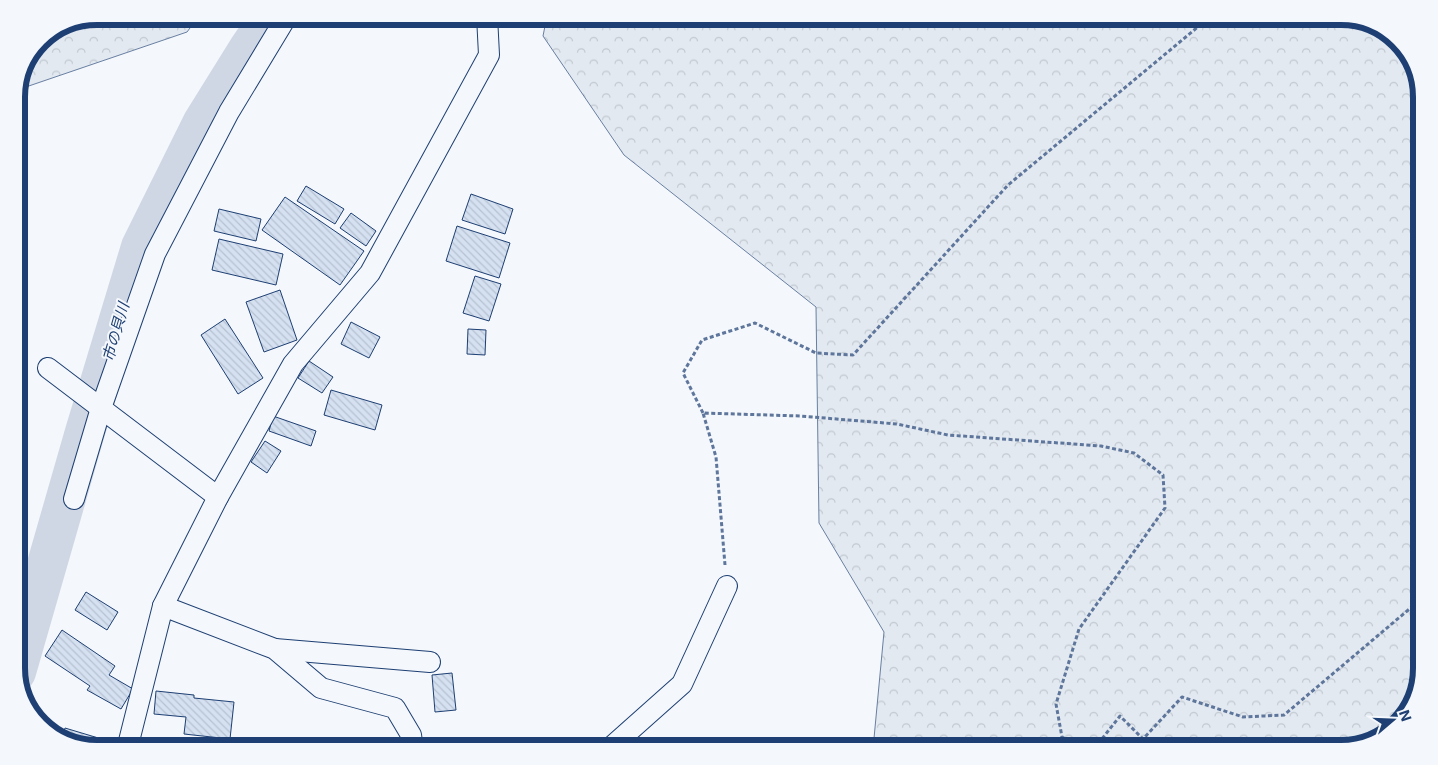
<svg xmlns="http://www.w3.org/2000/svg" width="1438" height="765" font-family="Inter,'Noto Sans JP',sans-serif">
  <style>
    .forest { fill: url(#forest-crowns); stroke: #687fa3 }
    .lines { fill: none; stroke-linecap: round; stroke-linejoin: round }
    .river { stroke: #cfd7e4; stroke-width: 40 }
    .building { fill: url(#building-back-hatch); stroke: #1d3f73 }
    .minor-casing { stroke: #1d3f73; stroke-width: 22 }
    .path { stroke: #5e769c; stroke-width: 3; stroke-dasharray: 4 2.5; stroke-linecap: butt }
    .minor { stroke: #f4f7fb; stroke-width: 20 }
    .labels { text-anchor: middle; stroke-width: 4; stroke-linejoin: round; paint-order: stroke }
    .water-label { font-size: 15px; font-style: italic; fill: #1d3f73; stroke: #f4f7fb }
    .rim { fill: none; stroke: #1d3f73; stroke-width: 6 }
  </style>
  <defs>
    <pattern id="forest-crowns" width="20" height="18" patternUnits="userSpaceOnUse" patternTransform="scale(1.25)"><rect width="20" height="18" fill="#e3e9f0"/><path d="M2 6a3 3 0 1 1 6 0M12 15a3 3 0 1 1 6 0" fill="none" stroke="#c2c9d1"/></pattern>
    <pattern id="building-back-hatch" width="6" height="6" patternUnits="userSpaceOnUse" patternTransform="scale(1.25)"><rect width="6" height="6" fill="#d5e0f0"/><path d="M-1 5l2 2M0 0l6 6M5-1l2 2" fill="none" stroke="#b6c1d1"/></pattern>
  </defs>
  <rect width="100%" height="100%" fill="#f4f7fb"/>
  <g class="forest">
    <polygon points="96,16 199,16 187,32 17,90 40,40"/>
    <polygon points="547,16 1341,16 1377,25 1408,52 1422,92 1422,668 1413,704 1386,735 1342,749 873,749 884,632 819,523 816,307 624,155 543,36"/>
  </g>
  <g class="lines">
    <polyline class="river" points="16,672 85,432 141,247 203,122 249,48 271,16"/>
  </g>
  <g class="building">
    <polygon points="306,186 344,209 335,224 297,201"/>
    <polygon points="471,194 513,209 505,234 462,220"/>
    <polygon points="285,197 364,251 340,285 262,230"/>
    <polygon points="219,209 261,219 256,241 214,231"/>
    <polygon points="351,213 376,231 366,246 340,228"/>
    <polygon points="457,226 510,243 499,278 446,261"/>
    <polygon points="219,239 283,254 276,285 212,270"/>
    <polygon points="475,276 501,284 489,321 463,313"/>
    <polygon points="280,290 297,340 264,352 246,302"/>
    <polygon points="225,319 263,378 238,394 201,335"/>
    <polygon points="351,322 380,337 369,358 341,344"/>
    <polygon points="468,329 486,330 485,355 467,354"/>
    <polygon points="309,361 333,377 322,393 298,378"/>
    <polygon points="331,390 382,405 375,430 324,415"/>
    <polygon points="273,416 316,431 311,446 269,431"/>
    <polygon points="265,441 281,451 267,473 251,462"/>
    <polygon points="86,592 118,612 107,630 75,610"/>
    <polygon points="62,630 115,666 109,675 133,689 121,709 87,690 90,686 45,656"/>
    <polygon points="452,673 456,710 435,712 432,675"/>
    <polygon points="156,691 194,695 194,698 234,702 230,739 184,734 186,717 154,714"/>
    <polygon points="65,728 115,743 114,749 96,749 61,740"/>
  </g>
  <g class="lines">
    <defs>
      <g id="minor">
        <polyline points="48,368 218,497"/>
        <polyline points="74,499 101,408 155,254 229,112 287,16"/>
        <polyline points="163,606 275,649 321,688 395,708 411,735 413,749"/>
        <polyline points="275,649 430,662"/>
        <polyline points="127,749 163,606 218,497 293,364 370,273 489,55 487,16"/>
        <polyline points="609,749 682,684 727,586"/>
      </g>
    </defs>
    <use href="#minor" class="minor-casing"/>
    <g class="path">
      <polyline points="703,413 683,373 702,340 755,323 816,353 853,355 1008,185 1211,16"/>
      <polyline points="725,565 716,457 703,413 800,416 897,424 948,435 1101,446 1134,453 1163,475 1165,508 1079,629 1056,704 1062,737 1082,749"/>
      <polyline points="1094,749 1120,716 1143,739 1182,697 1243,717 1284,715 1420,600 1422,600"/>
    </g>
    <use href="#minor" class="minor"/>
  </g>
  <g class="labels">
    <g class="water-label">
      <text transform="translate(116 332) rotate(-74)" y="5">市の貝川</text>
    </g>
  </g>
  <path d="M0 0H1438V765H0ZM97 25H1341A72 72 0 0 1 1413 97V668A72 72 0 0 1 1341 740H97A72 72 0 0 1 25 668V97A72 72 0 0 1 97 25Z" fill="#f4f7fb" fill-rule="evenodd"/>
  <path class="rim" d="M97 25H1341A72 72 0 0 1 1413 97V668A72 72 0 0 1 1341 740H97A72 72 0 0 1 25 668V97A72 72 0 0 1 97 25Z"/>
  <g transform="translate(1393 720) rotate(71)" stroke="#f4f7fb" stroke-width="4" paint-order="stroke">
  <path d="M0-4L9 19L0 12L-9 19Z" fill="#1d3f73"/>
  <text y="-8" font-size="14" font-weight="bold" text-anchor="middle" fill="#1d3f73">N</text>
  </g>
</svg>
